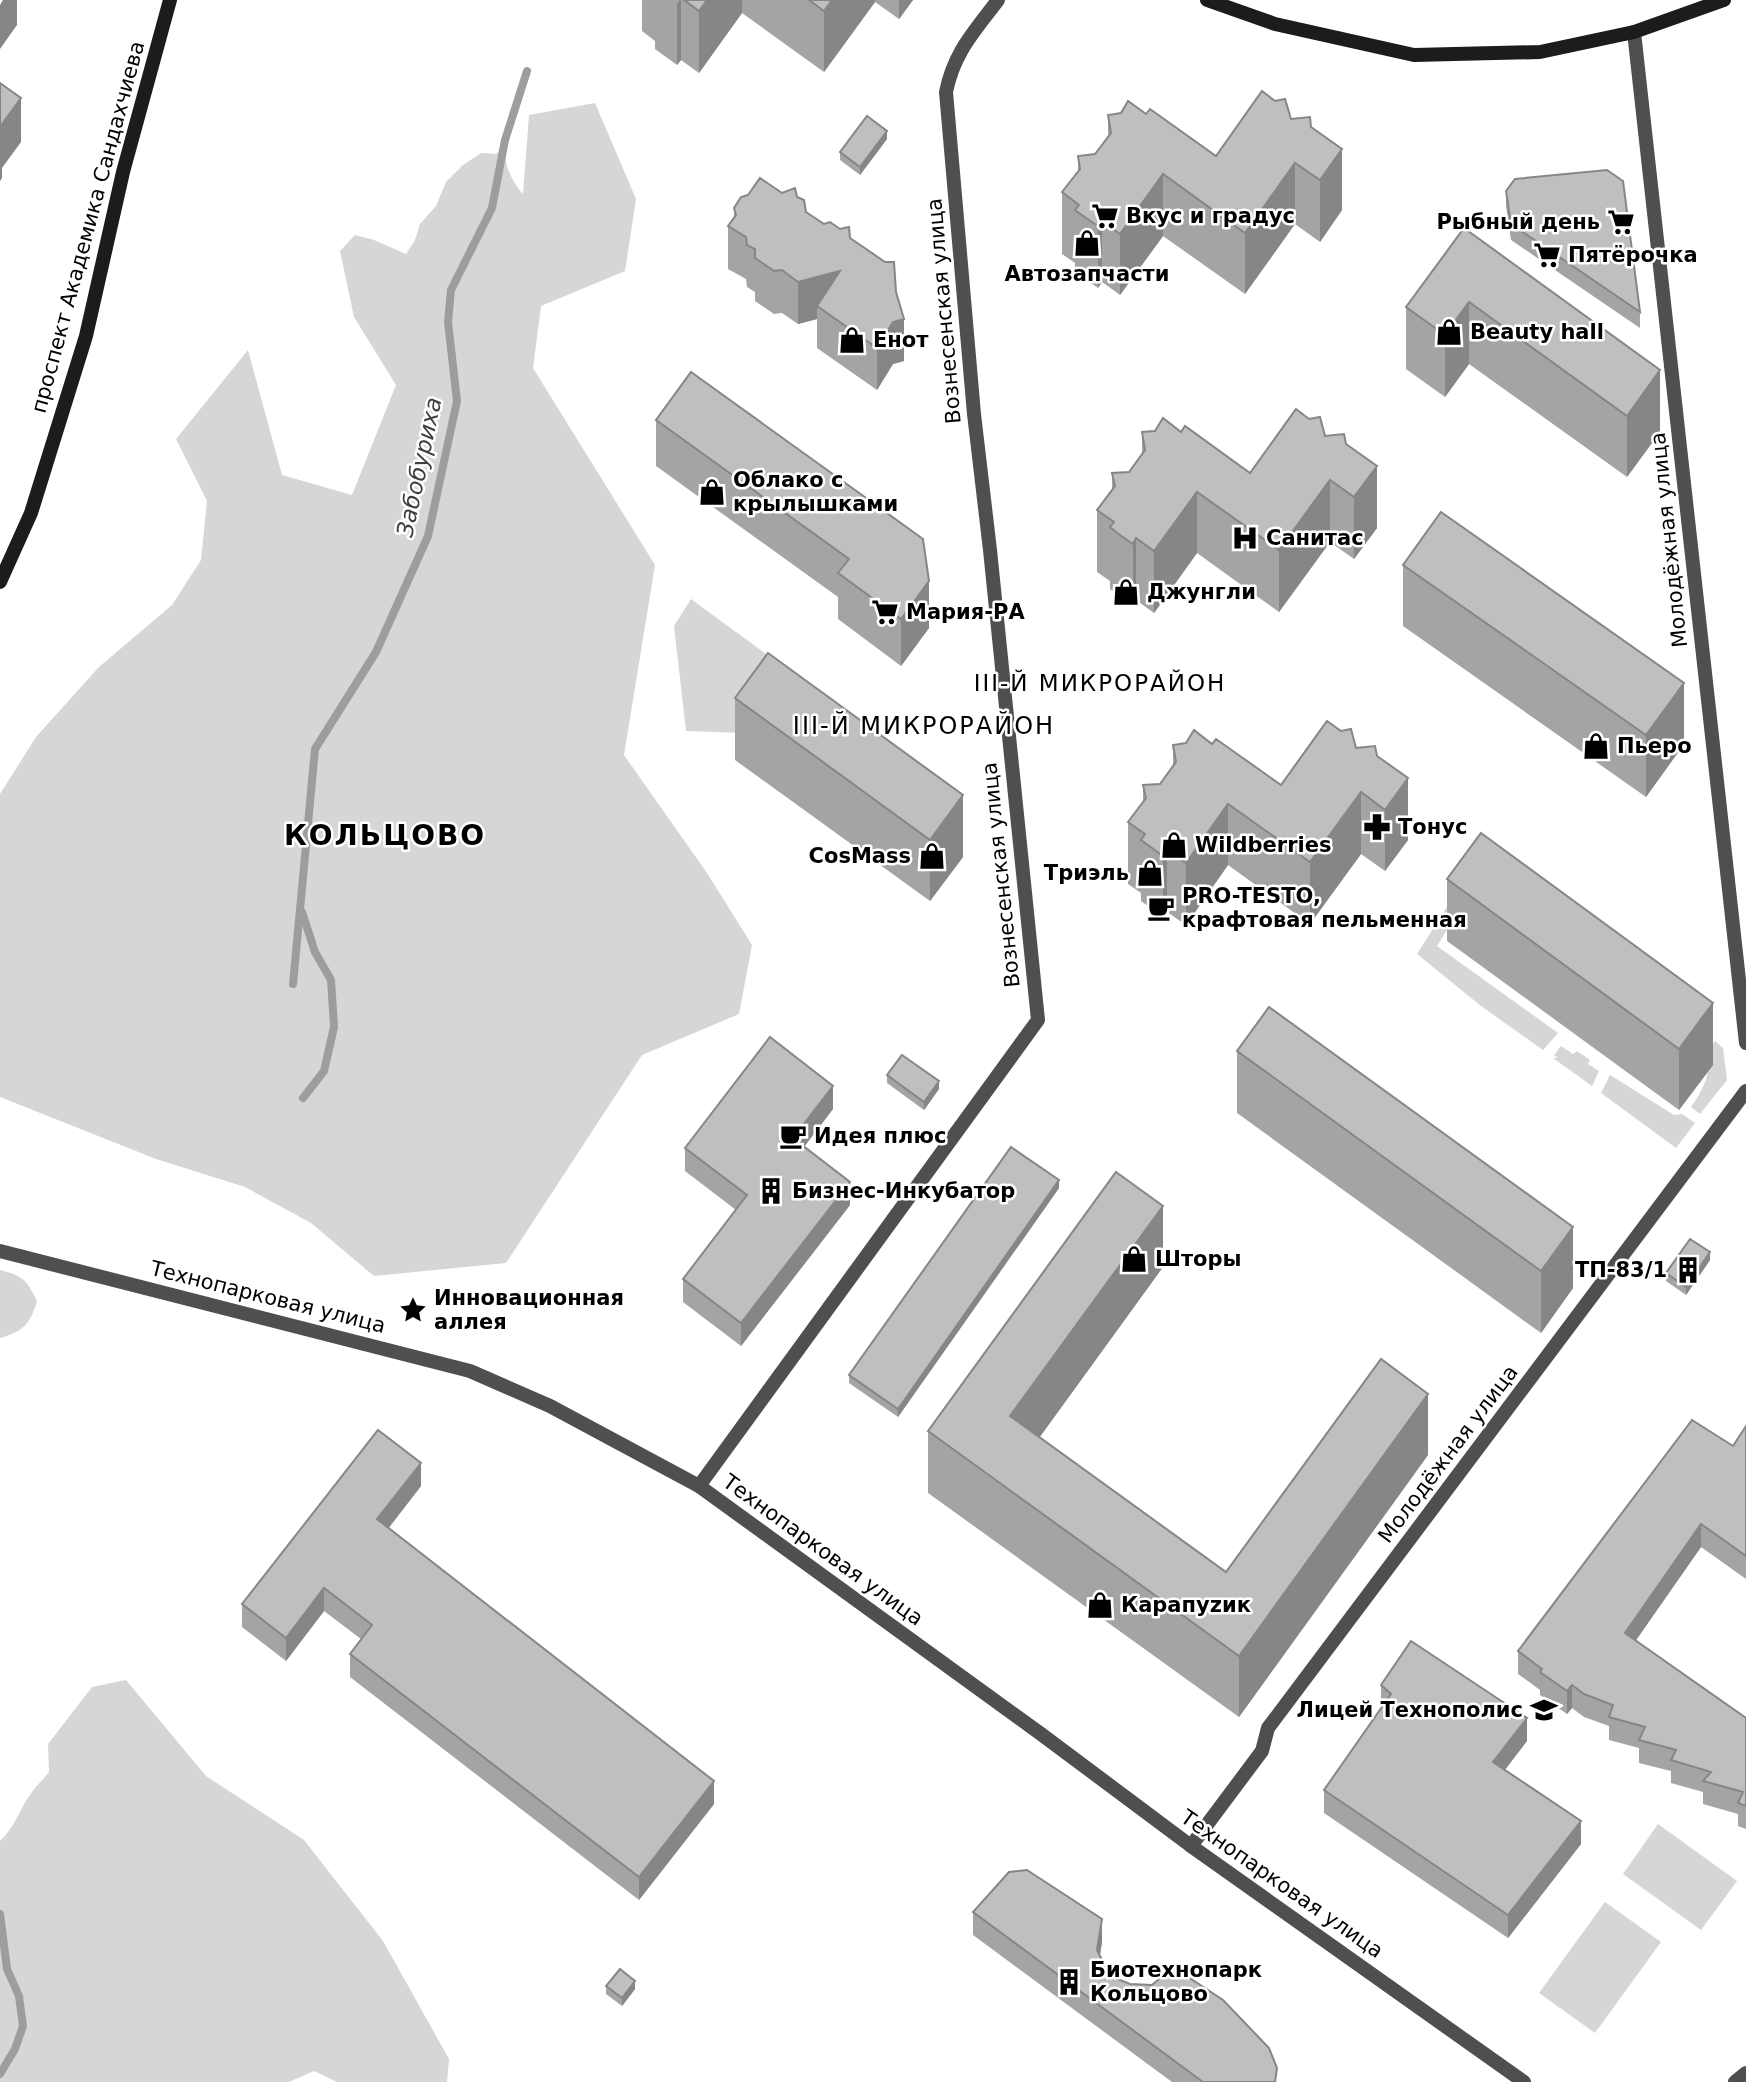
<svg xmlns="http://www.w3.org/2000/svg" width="1746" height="2082" font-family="'DejaVu Sans',sans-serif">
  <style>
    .green { fill: #d6d6d6 }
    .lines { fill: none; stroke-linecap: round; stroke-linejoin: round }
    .stream { stroke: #9d9d9d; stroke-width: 8 }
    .minor { stroke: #4f4f4f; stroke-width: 14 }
    .tertiary { stroke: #4f4f4f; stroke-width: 14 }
    .secondary { stroke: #1c1c1c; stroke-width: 14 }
    .wall { fill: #a4a4a4 }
    .shaded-wall { fill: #868686 }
    .building { fill: #bfbfbf; stroke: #868686; stroke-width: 2 }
    .labels { text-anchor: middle; stroke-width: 5; stroke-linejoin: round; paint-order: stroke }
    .poi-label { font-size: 21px; font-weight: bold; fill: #000; stroke: #fff; text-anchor: start }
    .street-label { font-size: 21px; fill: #000; stroke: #fff }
    .water-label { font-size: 23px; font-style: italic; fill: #3e3e3e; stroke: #fff }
    .neighbourhood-label { font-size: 23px; letter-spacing: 2px; fill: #000; stroke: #fff }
    .quarter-label { font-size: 24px; letter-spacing: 2px; fill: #000; stroke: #fff }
    .district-label { font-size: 28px; font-weight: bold; letter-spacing: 2px; fill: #000; stroke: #fff }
  </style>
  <rect width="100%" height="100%" fill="#fff"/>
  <g class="green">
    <path d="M595 103 636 199 625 271 541 306 533 368 655 565 624 755 707 873 752 945 739 1014 642 1055 506 1263 374 1276 311 1223 245 1187 156 1159 0 1097V794L36 737 99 667 172 605 201 560 207 501 176 439 248 350 282 475 352 495 396 385 354 317 340 251 355 235 374 240 406 254 415 240 420 224 436 206 446 182 463 165 481 153 496 154 503 147 506 148C502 163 513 183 523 194L529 115Z"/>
    <polygon points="691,599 785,668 743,733 686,731 674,626"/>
    <polygon points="1476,861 1486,867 1437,946 1558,1033 1543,1050 1481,1006 1417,954"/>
    <path d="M1715 1041 1723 1048 1727 1080 1700 1114 1691 1107C1699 1096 1707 1082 1708 1069 1709 1055 1706 1055 1715 1041Z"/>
    <polygon points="1561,1046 1573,1054 1577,1051 1590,1060 1588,1064 1599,1071 1592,1086 1553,1058 1558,1058 1554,1055"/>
    <polygon points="1610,1075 1674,1115 1682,1114 1695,1123 1676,1148 1601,1093"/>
    <path d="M0 1270C23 1276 26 1279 37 1301 30 1324 24 1331 0 1338Z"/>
    <path d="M126 1680 206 1776 304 1840 383 1941 449 2059 447 2082H337L314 2071 289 2082H0V1841C13 1829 18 1814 27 1799 33 1789 42 1781 49 1772L48 1744 92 1687Z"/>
    <polygon points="1658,1824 1737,1881 1701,1930 1623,1874"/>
    <polygon points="1605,1902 1661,1942 1595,2033 1539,1993"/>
  </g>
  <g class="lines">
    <g class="stream">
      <polyline points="302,912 315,952 331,980 334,1027 324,1071 303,1098"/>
      <polyline points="293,984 315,749 376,652 428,536 457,401 448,322 451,290 492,208 505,140 527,71"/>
      <polyline points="0,1914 7,1969 19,1996 23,2026 15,2049 0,2074"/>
    </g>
    <g class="minor">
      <polyline points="1634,32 1746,1043"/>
      <polyline points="0,1251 470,1371 550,1406 699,1486 1041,1734 1191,1846 1524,2082"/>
      <path d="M699 1486 1038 1020 990 550 974 414 946 92C954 52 974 32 998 0"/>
      <polyline points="1191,1846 1262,1751 1268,1728 1746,1091"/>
    </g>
    <polyline class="tertiary" points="1735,2082 1746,2073"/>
    <g class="secondary">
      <polyline points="1207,0 1275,24 1414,55 1540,52 1634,32 1724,0"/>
      <polyline points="0,582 31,513 86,336 123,172 170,0"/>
    </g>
  </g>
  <g class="wall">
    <polygon points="642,0 913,0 899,19 875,2 824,72 742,13 699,73 681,60 677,65 655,49 655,41 642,31"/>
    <polygon points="1146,114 1216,156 1291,119 1311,127 1342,210 1320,242 1295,224 1245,294 1163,236 1120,295 1102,282 1098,288 1075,272 1075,263 1062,254 1062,192 1078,172 1078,156 1095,154 1108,136 1108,115"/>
    <polygon points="887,139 860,175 840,160 840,152"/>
    <polygon points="1506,191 1640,312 1640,328 1511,240 1506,206"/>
    <polygon points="782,193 797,197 806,212 824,224 850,238 896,292 904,361 893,364 877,390 817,348 817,319 798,324 782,313 774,314 755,301 755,292 747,287 746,279 728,269 728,226 734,218 734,208"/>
    <polygon points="1464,228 1660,432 1627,477 1469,364 1445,397 1406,369 1406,307"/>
    <polygon points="691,372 929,628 901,666 838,619 838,597 656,466 656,420"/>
    <polygon points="1142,432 1181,432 1250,473 1325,436 1346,444 1377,528 1354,559 1330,542 1279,612 1197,553 1154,613 1136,600 1133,605 1110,589 1110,581 1097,572 1097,510 1112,490 1112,473 1129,472 1142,454"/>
    <polygon points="1403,565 1684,744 1646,797 1403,626"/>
    <polygon points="735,698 963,857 930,901 735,760"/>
    <polygon points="1212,744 1281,785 1356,748 1377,756 1408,840 1385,871 1361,854 1310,924 1228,865 1186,925 1167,912 1163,917 1141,901 1141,893 1128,884 1128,822 1143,802 1143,785 1160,784 1173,766 1173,745"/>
    <polygon points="1447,879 1713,1065 1679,1110 1447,941"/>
    <polygon points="1237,1051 1573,1288 1541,1333 1237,1113"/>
    <polygon points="887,1075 939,1089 924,1110 887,1083"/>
    <polygon points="833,1109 804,1147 850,1205 741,1346 683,1302 683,1279 736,1210 685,1171 685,1148"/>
    <polygon points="1059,1188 898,1417 849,1383 849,1375"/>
    <polygon points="1710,1260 1686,1295 1666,1281 1666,1273"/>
    <polygon points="1163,1267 1039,1438 1226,1572 1428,1455 1239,1717 928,1493 928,1431"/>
    <polygon points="1746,1426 1746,1579 1701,1547 1636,1640 1746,1718 1746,1829 1738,1826 1738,1814 1703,1804 1703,1792 1671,1783 1671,1771 1639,1763 1639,1748 1609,1740 1609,1726 1584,1717 1572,1708 1567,1714 1540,1695 1540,1690 1518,1674 1518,1651 1733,1446"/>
    <polygon points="421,1486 389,1528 714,1804 639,1900 350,1677 350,1654 361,1639 324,1611 286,1661 242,1627 242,1604"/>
    <polygon points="1381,1685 1527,1741 1505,1770 1581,1844 1508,1938 1324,1813 1324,1790 1381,1708"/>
    <polygon points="973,1912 1102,1942 1100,1955 1110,1976 1277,2082 1172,2082 973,1935"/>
    <polygon points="606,1986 635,1989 622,2006 606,1994"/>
  </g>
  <g class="shaded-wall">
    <polygon points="3,0 17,0 17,25 0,49 0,5"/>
    <polygon points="680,0 681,0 681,60 677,65 677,4"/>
    <polygon points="707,0 742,0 742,13 699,73 699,11"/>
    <polygon points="832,0 875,0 875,2 824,72 824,11"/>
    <polygon points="899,0 913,0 899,19"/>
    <polygon points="21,98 21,142 2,168 2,178 0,181 0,127"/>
    <polygon points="887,131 887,139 860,175 860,167"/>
    <polygon points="1342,149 1342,210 1320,242 1320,180"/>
    <polygon points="1295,163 1295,224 1245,294 1245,233"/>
    <polygon points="1163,174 1163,236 1120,295 1120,234"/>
    <polygon points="1102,221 1102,282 1098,288 1098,226"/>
    <polygon points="840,271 817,306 817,319 798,324 798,282"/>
    <polygon points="1469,302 1469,364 1445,397 1445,335"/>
    <polygon points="904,319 904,361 893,364 877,390 877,348 893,322"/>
    <polygon points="1660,370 1660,432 1627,477 1627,416"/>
    <polygon points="1377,466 1377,528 1354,559 1354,497"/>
    <polygon points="1330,480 1330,542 1279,612 1279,550"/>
    <polygon points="1197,492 1197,553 1154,613 1154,551"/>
    <polygon points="1136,538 1136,600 1133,605 1133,544"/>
    <polygon points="929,581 929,628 901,666 901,619"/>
    <polygon points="1684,683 1684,744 1646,797 1646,735"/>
    <polygon points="1408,778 1408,840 1385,871 1385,810"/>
    <polygon points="1361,792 1361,854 1310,924 1310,862"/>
    <polygon points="963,795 963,857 930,901 930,840"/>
    <polygon points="1228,804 1228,865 1186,925 1186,863"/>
    <polygon points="1167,850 1167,912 1163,917 1163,856"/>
    <polygon points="1713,1003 1713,1065 1679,1110 1679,1049"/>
    <polygon points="939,1081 939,1089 924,1110 924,1102"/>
    <polygon points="833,1086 833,1109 793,1161 793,1138"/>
    <polygon points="1059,1180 1059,1188 898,1417 898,1409"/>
    <polygon points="850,1182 850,1205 741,1346 741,1323"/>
    <polygon points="1163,1206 1163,1267 1010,1478 1010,1416"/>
    <polygon points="1573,1227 1573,1288 1541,1333 1541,1271"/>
    <polygon points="1710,1252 1710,1260 1686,1295 1686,1287"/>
    <polygon points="1428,1394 1428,1455 1239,1717 1239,1656"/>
    <polygon points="421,1463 421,1486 377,1542 377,1519"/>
    <polygon points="1701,1524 1701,1547 1625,1656 1625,1633"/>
    <polygon points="324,1588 324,1611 286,1661 286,1638"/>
    <polygon points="1572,1685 1572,1708 1567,1714 1567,1691"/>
    <polygon points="1527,1718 1527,1741 1493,1785 1493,1762"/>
    <polygon points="714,1781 714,1804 639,1900 639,1877"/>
    <polygon points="1581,1821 1581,1844 1508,1938 1508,1915"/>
    <polygon points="1102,1919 1102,1942 1097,1973 1097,1950"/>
    <polygon points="635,1981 635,1989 622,2006 622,1998"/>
  </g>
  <g class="building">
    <polygon points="684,0 707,0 699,11"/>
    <polygon points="809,0 832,0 824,11"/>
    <polygon points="0,83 21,98 0,127"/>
    <polygon points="1262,91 1275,101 1285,99 1291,119 1310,117 1311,127 1342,149 1320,180 1295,163 1245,233 1163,174 1120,234 1102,221 1098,226 1086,218 1075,210 1079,205 1062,192 1080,169 1078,156 1095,154 1111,133 1108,115 1121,113 1128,101 1146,114 1150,109 1216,156"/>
    <polygon points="867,116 887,131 860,167 840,152"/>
    <polygon points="1607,170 1623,181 1640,312 1511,224 1506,191 1515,179"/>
    <polygon points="760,178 782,193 795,188 797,197 804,200 806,212 824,224 830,222 840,229 849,227 850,238 885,262 894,262 896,292 904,319 893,322 877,348 817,306 840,271 798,282 782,270 774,271 755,258 755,249 747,245 746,237 728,226 736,215 734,208 741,197 748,195"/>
    <polygon points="1464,228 1660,370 1627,416 1469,302 1445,335 1406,307"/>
    <polygon points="691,372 923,539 929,581 901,619 838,573 849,559 656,420"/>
    <polygon points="1296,409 1309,419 1320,417 1325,436 1344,434 1346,444 1377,466 1354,497 1330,480 1279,550 1197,492 1154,551 1136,538 1133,544 1120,535 1110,527 1114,522 1097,510 1115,486 1112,473 1129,472 1145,450 1142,432 1155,431 1163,418 1181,432 1185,426 1250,473"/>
    <polygon points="1441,512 1684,683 1646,735 1403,565"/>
    <polygon points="768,653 963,795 930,840 735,698"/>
    <polygon points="1327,721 1341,731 1351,729 1356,748 1375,746 1377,756 1408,778 1385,810 1361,792 1310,862 1228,804 1186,863 1167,850 1163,856 1141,840 1145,834 1128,822 1146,798 1143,785 1160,784 1176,762 1173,745 1186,743 1194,730 1212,744 1216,739 1281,785"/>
    <polygon points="1481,833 1713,1003 1679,1049 1447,879"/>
    <polygon points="1269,1007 1573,1227 1541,1271 1237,1051"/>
    <polygon points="770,1037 833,1086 793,1138 850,1182 741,1323 683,1279 747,1195 685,1148"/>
    <polygon points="902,1055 939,1081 924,1102 887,1075"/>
    <polygon points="1011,1147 1059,1180 898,1409 849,1375"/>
    <polygon points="1116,1172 1163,1206 1010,1416 1226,1572 1381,1359 1428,1394 1239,1656 928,1431"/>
    <polygon points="1690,1239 1710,1252 1686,1287 1666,1273"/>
    <polygon points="1692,1420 1733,1446 1746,1426 1746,1556 1701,1524 1625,1633 1746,1718 1746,1806 1738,1803 1743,1792 1703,1781 1711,1772 1671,1760 1676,1750 1639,1740 1645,1727 1609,1717 1613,1705 1584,1694 1572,1685 1567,1691 1540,1672 1542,1669 1518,1651"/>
    <polygon points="378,1430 421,1463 377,1519 714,1781 639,1877 350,1654 372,1625 324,1588 286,1638 242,1604"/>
    <polygon points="1411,1641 1527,1718 1493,1762 1581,1821 1508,1915 1324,1790 1391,1694 1381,1685"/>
    <polygon points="1027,1870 1102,1919 1097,1950 1110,1976 1130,1984 1152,1985 1173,1967 1223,2000 1269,2048 1277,2068 1275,2082 1203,2082 973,1912 1009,1872"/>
    <polygon points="620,1969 635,1981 622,1998 606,1986"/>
  </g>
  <defs>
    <symbol id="supermarket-bare" viewBox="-9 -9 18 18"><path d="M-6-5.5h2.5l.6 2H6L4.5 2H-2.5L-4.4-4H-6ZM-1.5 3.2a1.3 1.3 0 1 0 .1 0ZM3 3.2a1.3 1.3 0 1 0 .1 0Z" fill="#000" stroke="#fff" stroke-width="2.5" paint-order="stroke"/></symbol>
    <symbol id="shop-bare" viewBox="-9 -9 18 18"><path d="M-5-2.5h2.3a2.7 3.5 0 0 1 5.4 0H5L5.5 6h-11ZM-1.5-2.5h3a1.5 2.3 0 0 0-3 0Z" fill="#000" stroke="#fff" stroke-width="2.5" paint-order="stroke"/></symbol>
    <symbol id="hospital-bare" viewBox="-9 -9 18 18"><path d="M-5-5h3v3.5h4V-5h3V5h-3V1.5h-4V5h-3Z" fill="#000" stroke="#fff" stroke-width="2.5" paint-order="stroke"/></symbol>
    <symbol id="pharmacy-bare" viewBox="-9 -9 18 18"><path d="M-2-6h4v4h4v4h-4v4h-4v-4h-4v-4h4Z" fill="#000" stroke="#fff" stroke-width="2.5" paint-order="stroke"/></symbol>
    <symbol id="cafe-bare" viewBox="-9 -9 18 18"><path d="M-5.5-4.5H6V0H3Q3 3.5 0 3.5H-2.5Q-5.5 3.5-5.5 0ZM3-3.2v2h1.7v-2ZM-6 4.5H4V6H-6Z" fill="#000" stroke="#fff" stroke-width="2.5" paint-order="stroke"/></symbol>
    <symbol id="building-bare" viewBox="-9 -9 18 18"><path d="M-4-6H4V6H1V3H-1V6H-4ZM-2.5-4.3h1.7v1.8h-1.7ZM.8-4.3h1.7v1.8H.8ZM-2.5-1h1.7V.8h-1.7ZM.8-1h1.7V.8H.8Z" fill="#000" stroke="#fff" stroke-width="2.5" paint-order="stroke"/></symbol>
    <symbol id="sight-bare" viewBox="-9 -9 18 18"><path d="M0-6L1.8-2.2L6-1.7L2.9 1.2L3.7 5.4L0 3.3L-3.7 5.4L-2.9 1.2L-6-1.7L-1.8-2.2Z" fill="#000" stroke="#fff" stroke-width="2.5" paint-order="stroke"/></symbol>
    <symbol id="school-bare" viewBox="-9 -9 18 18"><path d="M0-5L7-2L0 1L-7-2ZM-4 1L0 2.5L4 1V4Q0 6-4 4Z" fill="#000" stroke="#fff" stroke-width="2.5" paint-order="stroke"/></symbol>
  </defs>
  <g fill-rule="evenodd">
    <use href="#supermarket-bare" x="1086" y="197" width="38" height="38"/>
    <use href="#supermarket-bare" x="1602" y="203" width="38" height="38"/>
    <use href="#shop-bare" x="1068" y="224" width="38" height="38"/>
    <use href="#supermarket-bare" x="1528" y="236" width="38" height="38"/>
    <use href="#shop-bare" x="1430" y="313" width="38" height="38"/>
    <use href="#shop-bare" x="833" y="321" width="38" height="38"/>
    <use href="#shop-bare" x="693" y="473" width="38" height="38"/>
    <use href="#hospital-bare" x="1226" y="519" width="38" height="38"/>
    <use href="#shop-bare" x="1107" y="573" width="38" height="38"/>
    <use href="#supermarket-bare" x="866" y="593" width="38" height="38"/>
    <use href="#shop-bare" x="1577" y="727" width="38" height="38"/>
    <use href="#pharmacy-bare" x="1358" y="808" width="38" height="38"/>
    <use href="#shop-bare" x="1155" y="826" width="38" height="38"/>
    <use href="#shop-bare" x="913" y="837" width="38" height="38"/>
    <use href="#shop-bare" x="1131" y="854" width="38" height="38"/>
    <use href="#cafe-bare" x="1142" y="889" width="38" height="38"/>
    <use href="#cafe-bare" x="774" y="1117" width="38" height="38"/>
    <use href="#building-bare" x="752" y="1172" width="38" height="38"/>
    <use href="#shop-bare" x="1115" y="1240" width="38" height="38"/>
    <use href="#building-bare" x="1669" y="1251" width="38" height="38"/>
    <use href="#sight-bare" x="394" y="1291" width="38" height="38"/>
    <use href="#shop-bare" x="1081" y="1586" width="38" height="38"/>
    <use href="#school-bare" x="1525" y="1691" width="38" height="38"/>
    <use href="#building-bare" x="1050" y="1963" width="38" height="38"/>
  </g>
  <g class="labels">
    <g class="poi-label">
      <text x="1126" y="223">Вкус и градус</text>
      <text x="1600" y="229" text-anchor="end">Рыбный день</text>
      <text x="1568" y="262">Пятёрочка</text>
      <text x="1087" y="281" text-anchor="middle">Автозапчасти</text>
      <text x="1470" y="339">Beauty hall</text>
      <text x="873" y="347">Енот</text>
      <text x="733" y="487">Облако с<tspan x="733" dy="24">крылышками</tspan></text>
      <text x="1266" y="545">Санитас</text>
      <text x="1147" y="599">Джунгли</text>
      <text x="906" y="619">Мария-РА</text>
      <text x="1617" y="753">Пьеро</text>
      <text x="1398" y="834">Тонус</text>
      <text x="1195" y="852">Wildberries</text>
      <text x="911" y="863" text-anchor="end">CosMass</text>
      <text x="1129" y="880" text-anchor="end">Триэль</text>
      <text x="1182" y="903">PRO-TESTO,<tspan x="1182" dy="24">крафтовая пельменная</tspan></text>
      <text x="814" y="1143">Идея плюс</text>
      <text x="792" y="1198">Бизнес-Инкубатор</text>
      <text x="1155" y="1266">Шторы</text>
      <text x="1667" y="1277" text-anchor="end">ТП-83/1</text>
      <text x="434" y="1305">Инновационная<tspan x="434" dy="24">аллея</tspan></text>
      <text x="1121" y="1612">Карапуzик</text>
      <text x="1523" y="1717" text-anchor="end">Лицей Технополис</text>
      <text x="1090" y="1977">Биотехнопарк<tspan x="1090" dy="24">Кольцово</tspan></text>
    </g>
    <g class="street-label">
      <text transform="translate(88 227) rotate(-75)" y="7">проспект Академика Сандахчиева</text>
      <text transform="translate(944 311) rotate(-95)" y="7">Вознесенская улица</text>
      <text transform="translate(1669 540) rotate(-96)" y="7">Молодёжная улица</text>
      <text transform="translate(1001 875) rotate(-96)" y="7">Вознесенская улица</text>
      <text transform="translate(268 1297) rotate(14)" y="7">Технопарковая улица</text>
      <text transform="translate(1448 1454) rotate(-53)" y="7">Молодёжная улица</text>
      <text transform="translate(823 1550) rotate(36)" y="7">Технопарковая улица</text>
      <text transform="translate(1282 1884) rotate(35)" y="7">Технопарковая улица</text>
    </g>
    <g class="water-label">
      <text transform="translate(419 467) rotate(-78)" y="8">Забобуриха</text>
    </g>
    <g class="neighbourhood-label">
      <text x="1100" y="691">III-Й МИКРОРАЙОН</text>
    </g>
    <g class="quarter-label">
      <text x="924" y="734">III-Й МИКРОРАЙОН</text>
    </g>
    <g class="district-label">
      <text x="385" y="845">КОЛЬЦОВО</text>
    </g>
  </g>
</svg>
